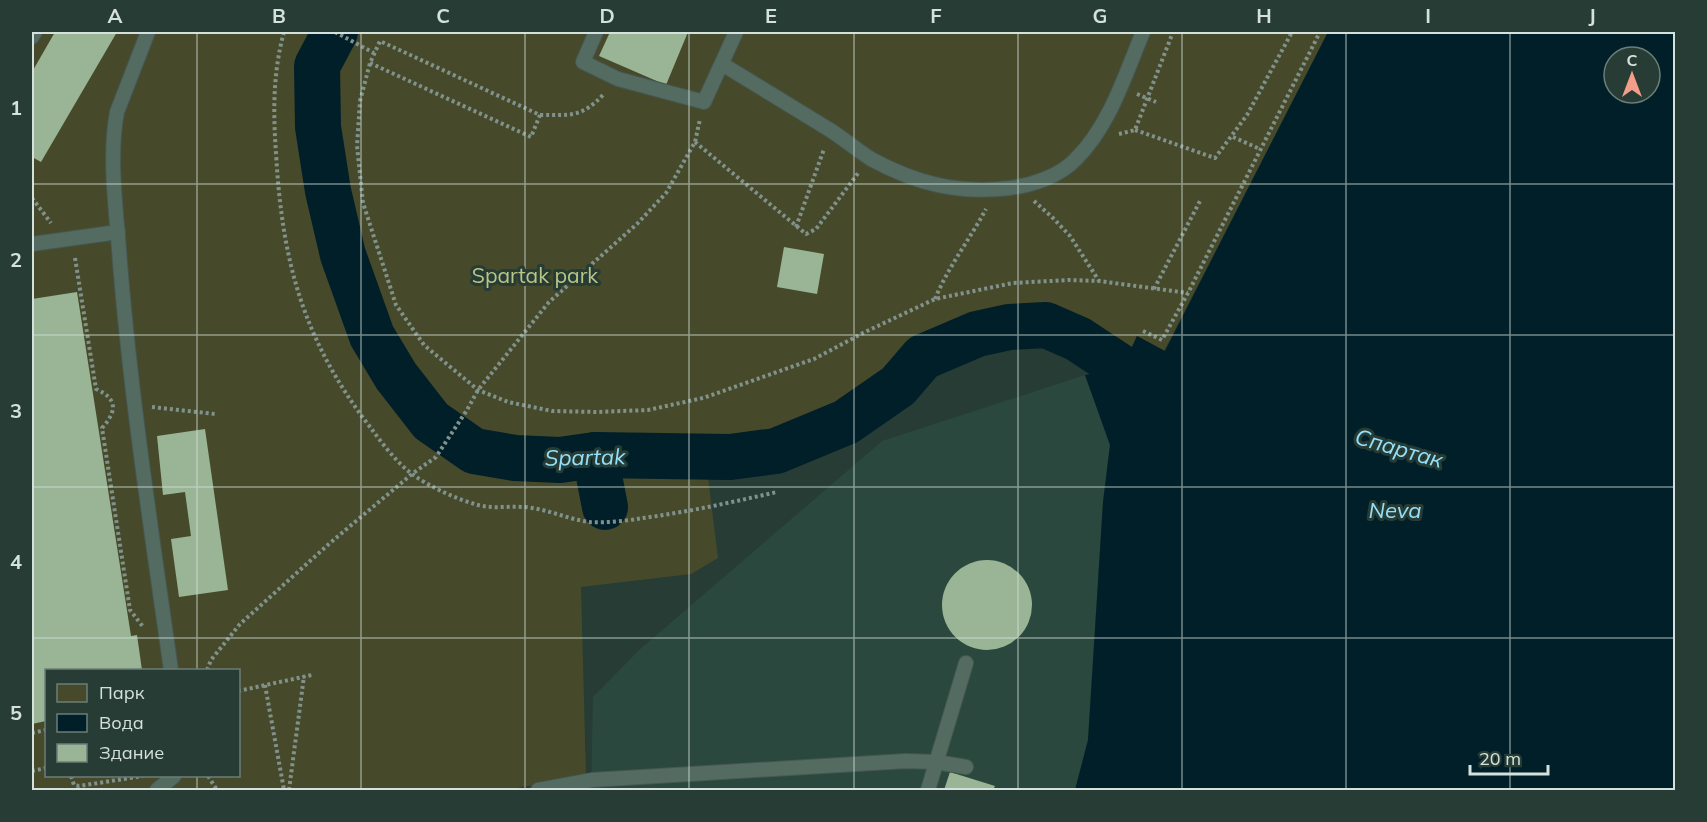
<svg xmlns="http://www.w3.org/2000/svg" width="1707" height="822" font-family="Mulish,sans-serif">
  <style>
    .built { fill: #2a483d }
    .green { fill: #464a2a; fill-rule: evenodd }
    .water { fill: #001f29; fill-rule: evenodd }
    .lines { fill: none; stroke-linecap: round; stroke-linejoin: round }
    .river { stroke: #001f29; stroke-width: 46 }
    .building { fill: #99b595 }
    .service-casing { stroke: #455851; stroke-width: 16 }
    .path { stroke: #81928c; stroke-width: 4; stroke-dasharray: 3 3; stroke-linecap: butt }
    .service { stroke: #546b62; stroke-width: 14 }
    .grid { fill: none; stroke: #d4e1dc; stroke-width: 1.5; stroke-opacity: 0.55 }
    .labels { text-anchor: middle; stroke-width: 6; stroke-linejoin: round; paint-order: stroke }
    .park-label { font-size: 21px; fill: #bcc586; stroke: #263c34 }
    .water-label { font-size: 22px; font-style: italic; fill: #94e0fb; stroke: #263c34 }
    .neatline { fill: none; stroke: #d4e1dc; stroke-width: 2 }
    .grid-label { font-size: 20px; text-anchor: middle; font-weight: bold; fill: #d4e1dc }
  </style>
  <rect width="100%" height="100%" fill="#263c34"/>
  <polygon class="built" points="1085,375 1110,445 1103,502 1088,740 1075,790 591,790 593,697 638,651 882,441"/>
  <path class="green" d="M32 32H1328L1164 351 1137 336 1127 360C1102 351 1079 343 1053 340 990 332 923 373 871 404 846 419 820 439 791 446 763 452 734 452 705 453L718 558 691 574 581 587 586 776 505 790H32ZM46 670H238V776H46Z"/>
  <path class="water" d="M1328 32H1675V790H1075L1088 740 1103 502 1110 445 1085 375 1122 368 1137 336 1165 351ZM1614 57H1650V93H1614Z"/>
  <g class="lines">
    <g class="river">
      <polyline points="335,32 317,66 318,127 328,191 343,255 372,336 396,376 431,421 474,451 515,458 560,460 595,455 730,457 776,451 846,422 898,386 923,357 977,334 1009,327 1046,325 1078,339 1122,368 1184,386"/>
      <polyline points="595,455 605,507"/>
    </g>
  </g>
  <g class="building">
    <polygon points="55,32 117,32 41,162 32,157 32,72"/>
    <polygon points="610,32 688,32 666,85 599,56"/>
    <polygon points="784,247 824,254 817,294 777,287"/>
    <polygon points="77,292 131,636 137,635 142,670 46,670 46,721 32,724 32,299"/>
    <polygon points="205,429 228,590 179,597 171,539 191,536 185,492 163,495 157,436"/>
    <circle cx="987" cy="605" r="45"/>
    <polygon points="950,772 995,786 993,790 944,790"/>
  </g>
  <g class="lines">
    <defs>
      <g id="service">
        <path d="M148 32 117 112C108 159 117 215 120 263 131 399 152 535 171 670"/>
        <polyline points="596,32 583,62 618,79 704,102 736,32"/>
        <polyline points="32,37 35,32"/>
        <path d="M722 64C758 86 794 108 830 130 844 139 857 150 871 159 917 184 958 194 1010 188 1033 185 1060 176 1076 159 1110 125 1125 75 1143 32"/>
        <polyline points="32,244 118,232"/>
        <polyline points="157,790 174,776"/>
        <polyline points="538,790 592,780 906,761 936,762 966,767"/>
        <polyline points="928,790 966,663"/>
      </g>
    </defs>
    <use href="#service" class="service-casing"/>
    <g class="path">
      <path d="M284 32C273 72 273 111 276 153 282 261 303 340 370 427 382 443 396 462 412 474 430 487 456 499 478 505 493 509 507 506 523 507 545 508 567 519 589 522 606 523 626 521 643 518 688 512 733 502 777 492"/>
      <polyline points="335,32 374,53"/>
      <polyline points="370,63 531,137 540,115 380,41 370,63 360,101 357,146 363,203 396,305 424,345 478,390 508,402 552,411 597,412 648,410 703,398 814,359 865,332 935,299 1013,283 1069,280 1099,281 1188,293"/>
      <polyline points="1137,94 1156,102"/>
      <path d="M540 115C571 115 581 118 604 94"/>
      <polyline points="1135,130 1215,158 1247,115 1292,32"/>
      <polyline points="1119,134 1135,130 1173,32"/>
      <polyline points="1233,137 1260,149"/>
      <polyline points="695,142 806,234 816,229 859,172"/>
      <polyline points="32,198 51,223"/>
      <polyline points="1034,201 1053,218 1070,236 1099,281"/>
      <polyline points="796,227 824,149"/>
      <path d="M75 258 96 389C118 399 117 411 102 428L130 610 144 628"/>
      <polyline points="1154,289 1200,201"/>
      <path d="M935 299C948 267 970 239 986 209"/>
      <polyline points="1143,331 1162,340 1188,293 1320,32"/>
      <polyline points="152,407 215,414"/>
      <polyline points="207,670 211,660 240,624 330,543 412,474 436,457 467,410 478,390 549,302 637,224 666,193 695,142 700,119"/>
      <polyline points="265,685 284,790"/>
      <polyline points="238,691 312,675"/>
      <polyline points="32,733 46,730"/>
      <polyline points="32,771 46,768"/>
      <polyline points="71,776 74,785 79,786 143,776"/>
      <polyline points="208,776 217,790"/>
      <polyline points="289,790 304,676"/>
    </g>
    <use href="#service" class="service"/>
  </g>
  <path class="grid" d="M197 32V670M361 32V790M525 32V790M689 32V790M854 32V790M1018 32V790M1182 32V790M1346 32V790M1510 32V790M32 184H1676M32 335H1676M32 487H1676M32 638H1676M197 776V790"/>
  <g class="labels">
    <g class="park-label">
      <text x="535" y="283">Spartak park</text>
    </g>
    <g class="water-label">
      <text transform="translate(1399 448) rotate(16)" y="8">Спартак</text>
      <text transform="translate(585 457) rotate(-1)" y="8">Spartak</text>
      <text x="1395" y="518">Neva</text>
    </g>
  </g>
  <rect width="1707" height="822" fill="none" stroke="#263c34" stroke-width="66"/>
  <rect x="45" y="669" width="195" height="108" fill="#263c34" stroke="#6c7e77" stroke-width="1.5"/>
  <rect x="57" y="684" width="30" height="18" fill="#464a2a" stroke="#6c7e77" stroke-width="1.5"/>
  <text x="99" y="699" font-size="18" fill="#d4e1dc">Парк</text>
  <rect x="57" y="714" width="30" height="18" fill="#001f29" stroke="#6c7e77" stroke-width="1.5"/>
  <text x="99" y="729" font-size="18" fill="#d4e1dc">Вода</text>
  <rect x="57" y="744" width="30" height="18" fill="#99b595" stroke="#6c7e77" stroke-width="1.5"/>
  <text x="99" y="759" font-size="18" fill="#d4e1dc">Здание</text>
  <g transform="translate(1632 75)"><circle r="28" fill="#263c34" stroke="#6c7e77" stroke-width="1.5"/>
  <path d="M0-4.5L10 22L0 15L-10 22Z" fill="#f49e8a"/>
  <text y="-9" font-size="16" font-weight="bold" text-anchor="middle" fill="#d4e1dc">С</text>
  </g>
  <path d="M1470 765v9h78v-9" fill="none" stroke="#d4e1dc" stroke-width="3"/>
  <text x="1479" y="765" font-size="18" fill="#d4e1dc" stroke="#263c34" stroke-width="4.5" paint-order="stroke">20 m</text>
  <rect x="33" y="33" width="1641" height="756" class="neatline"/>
  <g class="grid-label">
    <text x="115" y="23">A</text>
    <text x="279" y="23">B</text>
    <text x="443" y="23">C</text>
    <text x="607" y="23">D</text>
    <text x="771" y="23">E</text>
    <text x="936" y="23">F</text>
    <text x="1100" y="23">G</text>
    <text x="1264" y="23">H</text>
    <text x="1428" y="23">I</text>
    <text x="1592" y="23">J</text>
    <text x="16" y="115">1</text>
    <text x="16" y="267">2</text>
    <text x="16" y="418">3</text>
    <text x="16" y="569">4</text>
    <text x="16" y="720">5</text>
  </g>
</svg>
